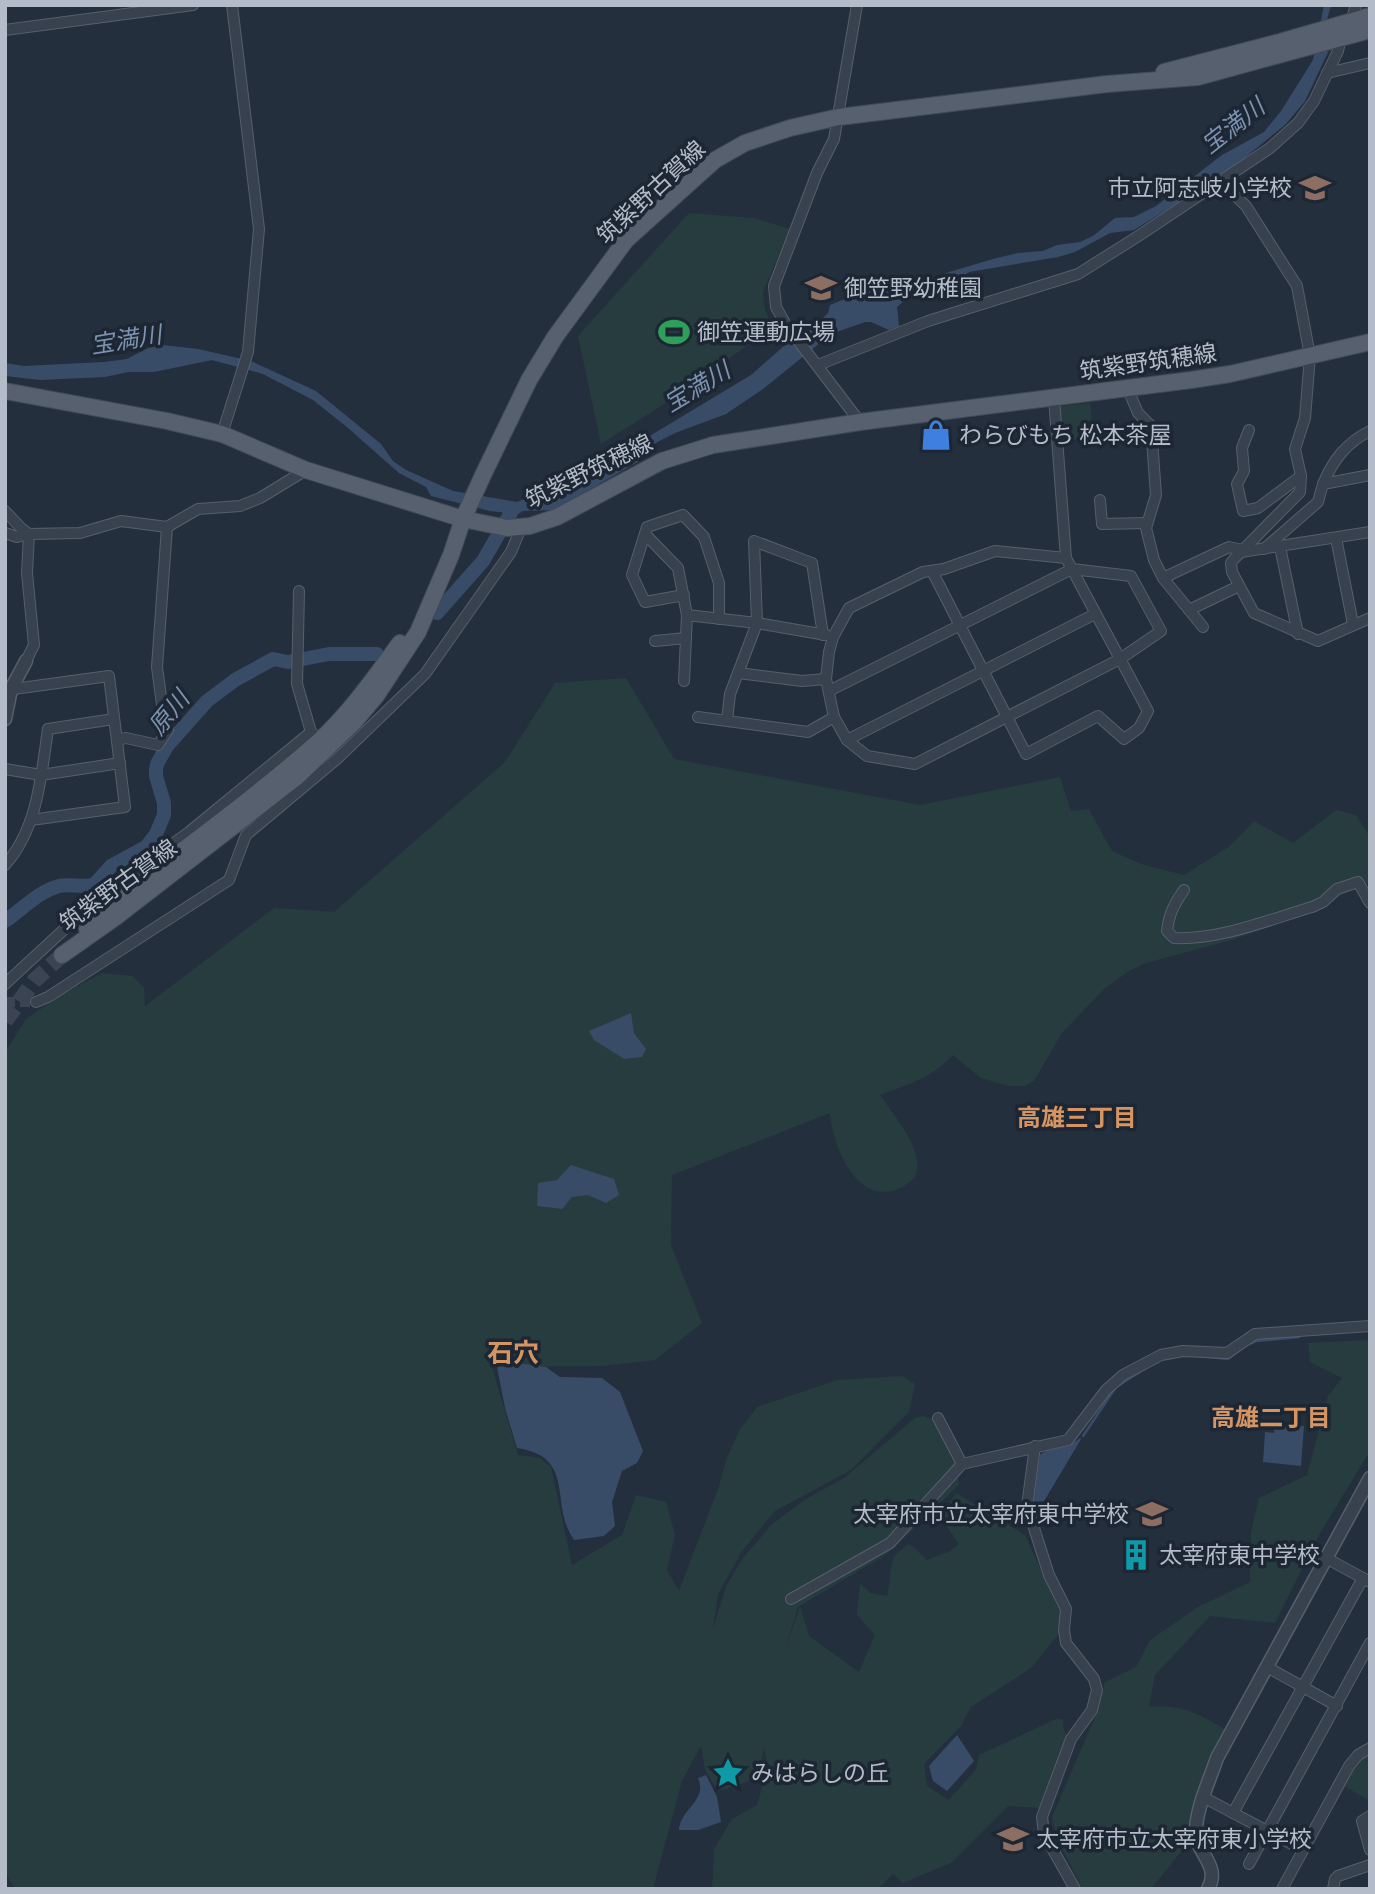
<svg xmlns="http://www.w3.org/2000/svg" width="1375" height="1894" font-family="Overpass,'Noto Sans JP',sans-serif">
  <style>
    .green { fill: #263c3f }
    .water { fill: #394c67 }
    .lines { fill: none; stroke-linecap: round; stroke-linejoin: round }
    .stream { stroke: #394c67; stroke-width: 2.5 }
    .river { stroke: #394c67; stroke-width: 14 }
    .minor-tunnel { stroke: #3a4453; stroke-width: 10; stroke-dasharray: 10 5; stroke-linecap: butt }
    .primary-tunnel { stroke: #3a4453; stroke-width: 16; stroke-dasharray: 16 8; stroke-linecap: butt }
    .minor-casing { stroke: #565f6c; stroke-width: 12 }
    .tertiary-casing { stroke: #565f6c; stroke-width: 15 }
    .primary-casing { stroke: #414a57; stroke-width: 18 }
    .minor { stroke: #38414e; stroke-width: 10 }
    .tertiary { stroke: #38414e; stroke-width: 12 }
    .primary { stroke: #56606e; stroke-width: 16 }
    .labels { text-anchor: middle; stroke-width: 7; stroke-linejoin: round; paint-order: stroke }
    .poi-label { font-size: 23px; fill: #b4bcc9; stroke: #1d2633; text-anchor: start }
    .street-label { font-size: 23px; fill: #b4bcc9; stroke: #1d2633 }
    .water-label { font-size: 24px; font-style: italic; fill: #7c92b1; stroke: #1d2633 }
    .neighbourhood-label { font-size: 24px; font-weight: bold; fill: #d59563; stroke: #1d2633 }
    .quarter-label { font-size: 26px; font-weight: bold; fill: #d59563; stroke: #1d2633 }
  </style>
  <rect width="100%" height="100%" fill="#242f3e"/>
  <g class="green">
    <polygon points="689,213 754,218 790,229 763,292 765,310 773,327 677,396 601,444 578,336"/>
    <polygon points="1090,403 1093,438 1060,441 1058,410 1063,406"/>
    <path d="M626 678 674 759 920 805 1060 777 1071 811 1089 809 1112 851 1141 864 1184 875 1230 846 1254 821 1293 843 1336 810 1356 815 1370 837V882L1279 923 1235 939 1146 963 1129 971 1104 989 1062 1033 1034 1081 1025 1086H1008L981 1078 953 1055C931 1078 910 1084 880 1095 892 1113 922 1147 917 1171 915 1180 906 1185 898 1189 856 1206 832 1144 830 1113L672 1175 671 1245 702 1323 655 1360 602 1366 492 1367 518 1455 540 1458 551 1467 572 1565 622 1535 636 1495 666 1502 675 1535 667 1570 679 1591 719 1486 726 1460 740 1429 757 1407 837 1380 902 1376 915 1384 909 1412 851 1470 775 1511 742 1551 718 1594 713 1629 726 1586 743 1558 771 1525 806 1499 844 1478 915 1418 923 1416 933 1419 955 1461 959 1485 887 1554 798 1607 784 1653 800 1606 809 1636 859 1672 875 1635 857 1615 860 1583 870 1593 887 1596C893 1572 885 1556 910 1544L927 1560 950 1551 959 1544 940 1517 956 1493 1025 1535 1062 1616 1058 1635 1031 1668 971 1707 961 1726 924 1764 927 1786 949 1800 976 1769 979 1755 1058 1718 1063 1720V1727L1067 1737 1041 1808 1008 1806 951 1863 903 1883 893 1874 878 1889H712L714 1849 732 1819 757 1805 768 1767 764 1748C758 1783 749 1782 718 1791L705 1770 701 1746 682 1781 653 1889H15L5 1872V1053L26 1019 61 995 102 973 133 976 144 988 145 1006 274 908 334 912 505 762 555 683Z"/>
    <path d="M1370 1340V1451L1319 1535 1275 1623 1210 1616 1155 1675 1149 1707C1179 1703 1201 1714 1226 1730L1192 1838 1151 1889H1083L1057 1839 1052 1817 1098 1710 1105 1682 1136 1667 1150 1640 1198 1607 1250 1582 1251 1532 1259 1498 1307 1475 1328 1396 1342 1378 1310 1362 1308 1343Z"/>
    <polygon points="1370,1753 1370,1801 1344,1786 1353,1766"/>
  </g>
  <g class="water">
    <polygon points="1324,5 1331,5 1327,20 1329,50 1305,101 1286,124 1226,173 1134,230 1110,233 1075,252 1058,257 969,272 948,285 934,285 915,291 897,307 899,326 889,330 871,322 865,322 831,334 763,389 726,414 675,433 642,450 639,461 554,510 523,511 518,514 490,511 431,496 426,487 399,473 348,428 313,400 263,374 212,360 154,372 128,372 105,377 40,380 5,376 5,363 24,366 104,362 127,359 150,347 162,345 198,349 251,361 316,391 381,444 393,461 406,470 453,491 517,502 575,477 582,484 587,484 598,471 621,457 628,449 751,375 784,346 803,337 828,313 830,305 879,285 890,291 899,291 949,272 993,259 1018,253 1043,251 1057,245 1080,242 1093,236 1115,218 1134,217 1156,206 1222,155 1264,132 1281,111 1313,60"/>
    <polygon points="631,1013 634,1033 646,1049 642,1057 624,1059 594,1040 589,1031"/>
    <polygon points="571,1165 614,1179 619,1195 606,1203 588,1195 572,1197 562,1209 537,1206 538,1183 557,1180"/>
    <path d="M516 1363 546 1367 560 1377 602 1378 620 1392 643 1451 637 1463 622 1471 612 1502 615 1526 604 1536 574 1540C549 1504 577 1457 517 1448L505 1408 497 1367Z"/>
    <polygon points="1275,1424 1304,1426 1301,1466 1263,1462 1265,1432 1274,1433"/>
    <path d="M1080 1438 1081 1439 1037 1513 1033 1504 1040 1455C1051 1445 1064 1452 1080 1438Z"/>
    <polygon points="957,1735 974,1761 947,1791 933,1781 929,1766"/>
    <path d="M706 1775 717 1797 721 1822 698 1830H679C680 1809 708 1801 698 1778Z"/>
  </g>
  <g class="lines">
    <g class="stream">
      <polyline points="1249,1344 1256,1341 1299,1337"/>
      <polyline points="1199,1356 1228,1359 1244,1347"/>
      <polyline points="1083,1436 1116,1387 1146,1368"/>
    </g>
    <g class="river">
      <polyline points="437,613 483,561 513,509"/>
      <path d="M5 921C23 909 37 892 59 886 68 884 83 887 94 885L111 866 146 847 156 834 164 815V803L156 776V770L157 764 167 746 207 701 235 680 273 659 288 662 329 654H377"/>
    </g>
    <polyline class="minor-tunnel" points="5,1002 36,1002"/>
    <polyline class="primary-tunnel" points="5,1021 35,980 62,955"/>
    <defs>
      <g id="minor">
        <polyline points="857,5 834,139 817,173 774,286 776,307 786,325 860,422"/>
        <polyline points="1351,21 1356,5"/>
        <polyline points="5,30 193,5"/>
        <polyline points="1327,73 1370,63"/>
        <polyline points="1221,182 1246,206 1297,286 1310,356 1305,418 1295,449 1301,476 1300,492 1234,559 1231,563 1232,572 1254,613 1318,641 1370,618"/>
        <polyline points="818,365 928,321 1078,274 1140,235 1270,148 1298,123 1314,101 1338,51 1341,38"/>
        <polyline points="1127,387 1138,413 1151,426 1156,495 1146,528 1154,560 1163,578 1229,547 1243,550"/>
        <polyline points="1249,430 1242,448 1244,471 1237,484 1243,511 1258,508 1301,476"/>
        <polyline points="222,434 248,352 259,229 232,5"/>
        <path d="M1323 484C1333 460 1346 443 1370 431"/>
        <polyline points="1100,500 1102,524 1146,523"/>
        <polyline points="5,511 21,528 29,534"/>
        <polyline points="5,533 17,537 29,534 80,533 121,521 167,527 198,509 240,506 260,498 306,470"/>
        <polyline points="645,534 678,568 687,615 684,681"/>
        <polyline points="1336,538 1353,624"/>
        <polyline points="1280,547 1298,634"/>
        <polyline points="1264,549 1318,502 1323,484 1370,475"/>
        <polyline points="1241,552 1370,532"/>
        <polyline points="932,571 1026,754 1098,716 1124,739 1139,728 1148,711 1066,558 1054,398"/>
        <polyline points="1163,578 1203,627"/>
        <polyline points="299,591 297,684 311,732 315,736"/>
        <polyline points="684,595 645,602 632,575 647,527 683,515 704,537 719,583 719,619"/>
        <polyline points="1189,610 1239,586"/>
        <polyline points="687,615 757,623 826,635"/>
        <polyline points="655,641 686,638"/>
        <polyline points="26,661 34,645 27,573 29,534"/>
        <polyline points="738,673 802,681 826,679"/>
        <polyline points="6,690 109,676 125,807 31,820"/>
        <polyline points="829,691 1072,569 1131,576 1161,631 1120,659 915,764 867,756 847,740 834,717 826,679 829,652 833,637 849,608 923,572 944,569 995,551 1066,558"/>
        <polyline points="698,717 808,732 834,717"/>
        <polyline points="727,720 730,694 757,623 754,541 812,563 823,635"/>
        <polyline points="117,740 126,738 158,745 168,730 164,720 157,667 167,527"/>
        <polyline points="847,740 1095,614"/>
        <polyline points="5,769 41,775 120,763"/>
        <path d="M5 865C38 828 41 776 48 729L114 719"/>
        <path d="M1184 890C1174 904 1169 914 1167 931L1174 938C1220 940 1268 920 1312 907L1323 902 1337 889 1358 882 1370 903"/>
        <polyline points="5,984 97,899 189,832 311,732"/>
        <polyline points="36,1002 48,997 229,880 246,835 337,759 425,674 511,552 521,528"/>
        <polyline points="938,1418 962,1464"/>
        <polyline points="1035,1446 1027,1506 1049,1575 1066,1609 1064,1630 1066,1643 1094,1679 1097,1690 1092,1710 1071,1739 1042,1817 1044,1834 1075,1889"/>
        <polyline points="1326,1558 1370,1582"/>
        <polyline points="791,1599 890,1543 962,1464 1068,1440 1106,1390 1123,1375 1161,1355 1183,1351 1227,1353 1255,1334 1370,1326"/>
        <polyline points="1267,1667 1337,1706"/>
        <polyline points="1203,1797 1303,1850"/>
        <polyline points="1233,1813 1363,1578"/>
        <polyline points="1370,1816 1362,1821 1370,1850"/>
        <polyline points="1249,1864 1370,1643"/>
        <polyline points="1282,1889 1349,1766 1358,1755 1370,1748"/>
        <polyline points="1333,1889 1335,1879 1338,1876 1370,1865"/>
      </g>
      <g id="tertiary">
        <polyline points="5,719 11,689 26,661"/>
        <path d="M1208 1889C1221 1866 1197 1854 1196 1833 1195 1811 1210 1779 1217 1758L1370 1478"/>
      </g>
      <g id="primary">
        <polyline points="1164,72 1280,42 1370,16"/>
        <polyline points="5,391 167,421 222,434 306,470 463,519 507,528 530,526 557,517 662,461 713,445 860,422 1191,380 1230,374 1370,342"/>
        <path d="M87 929 108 907C178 853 251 801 318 742 350 713 375 677 400 643"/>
        <polyline points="62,955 116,917 297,777 354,722 376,696 418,632 451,555 463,519 484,473 529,380 555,337 626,240 715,160 745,143 790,128 839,117 1107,84 1198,77 1370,30"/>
      </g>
    </defs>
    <use href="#minor" class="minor-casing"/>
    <use href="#tertiary" class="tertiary-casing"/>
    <use href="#primary" class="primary-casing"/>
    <use href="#minor" class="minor"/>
    <use href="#tertiary" class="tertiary"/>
    <use href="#primary" class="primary"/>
  </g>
  <defs>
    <symbol id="school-bare" viewBox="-9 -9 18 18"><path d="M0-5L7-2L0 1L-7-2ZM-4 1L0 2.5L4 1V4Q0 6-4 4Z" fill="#8d6e63" stroke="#1d2633" stroke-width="2.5" paint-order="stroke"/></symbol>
    <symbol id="stadium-bare" viewBox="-9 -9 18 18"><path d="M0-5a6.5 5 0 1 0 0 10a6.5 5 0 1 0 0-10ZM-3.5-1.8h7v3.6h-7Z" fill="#2e9e5b" stroke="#1d2633" stroke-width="2.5" paint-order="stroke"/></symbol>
    <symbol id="shop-bare" viewBox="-9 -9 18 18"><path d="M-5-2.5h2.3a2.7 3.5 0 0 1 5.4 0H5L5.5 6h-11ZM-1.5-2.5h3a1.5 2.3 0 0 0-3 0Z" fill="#3f7fe0" stroke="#1d2633" stroke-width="2.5" paint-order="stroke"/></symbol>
    <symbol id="building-bare" viewBox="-9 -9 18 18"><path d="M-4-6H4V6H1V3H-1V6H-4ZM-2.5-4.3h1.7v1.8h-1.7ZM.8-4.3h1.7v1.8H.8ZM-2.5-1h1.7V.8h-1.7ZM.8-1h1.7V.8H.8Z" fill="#0f9aa8" stroke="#1d2633" stroke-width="2.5" paint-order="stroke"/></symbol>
    <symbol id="sight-bare" viewBox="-9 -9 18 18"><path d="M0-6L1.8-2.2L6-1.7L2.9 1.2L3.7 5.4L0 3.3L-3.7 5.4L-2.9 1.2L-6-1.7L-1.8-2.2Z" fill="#0f9aa8" stroke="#1d2633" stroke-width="2.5" paint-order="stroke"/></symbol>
  </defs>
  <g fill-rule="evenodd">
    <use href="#school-bare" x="1293" y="166" width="44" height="44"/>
    <use href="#school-bare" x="799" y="266" width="44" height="44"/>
    <use href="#stadium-bare" x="652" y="310" width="44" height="44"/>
    <use href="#shop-bare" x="914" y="413" width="44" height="44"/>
    <use href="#school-bare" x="1130" y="1492" width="44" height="44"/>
    <use href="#building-bare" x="1114" y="1533" width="44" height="44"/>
    <use href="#sight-bare" x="706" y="1751" width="44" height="44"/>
    <use href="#school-bare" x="991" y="1817" width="44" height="44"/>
  </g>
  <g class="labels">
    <g class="poi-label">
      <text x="1292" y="196" text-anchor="end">市立阿志岐小学校</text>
      <text x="844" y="296">御笠野幼稚園</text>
      <text x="697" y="340">御笠運動広場</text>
      <text x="959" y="443">わらびもち 松本茶屋</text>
      <text x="1129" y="1522" text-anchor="end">太宰府市立太宰府東中学校</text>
      <text x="1159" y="1563">太宰府東中学校</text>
      <text x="751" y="1781">みはらしの丘</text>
      <text x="1036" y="1847">太宰府市立太宰府東小学校</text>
    </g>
    <g class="street-label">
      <text transform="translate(651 192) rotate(-43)" y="8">筑紫野古賀線</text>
      <text transform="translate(1148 362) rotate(-8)" y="8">筑紫野筑穂線</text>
      <text transform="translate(589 471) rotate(-26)" y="8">筑紫野筑穂線</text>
      <text transform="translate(118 885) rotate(-36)" y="8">筑紫野古賀線</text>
    </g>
    <g class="water-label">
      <text transform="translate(1233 126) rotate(-38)" y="8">宝満川</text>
      <text transform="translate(126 340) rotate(-9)" y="8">宝満川</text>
      <text transform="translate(697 387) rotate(-31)" y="8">宝満川</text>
      <text transform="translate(169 713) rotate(-51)" y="8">原川</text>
    </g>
    <g class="neighbourhood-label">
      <text x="1077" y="1126">高雄三丁目</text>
      <text x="1271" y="1426">高雄二丁目</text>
    </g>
    <g class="quarter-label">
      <text x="513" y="1362">石穴</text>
    </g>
  </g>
  <rect width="1375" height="1894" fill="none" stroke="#b4bcc9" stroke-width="14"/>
</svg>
